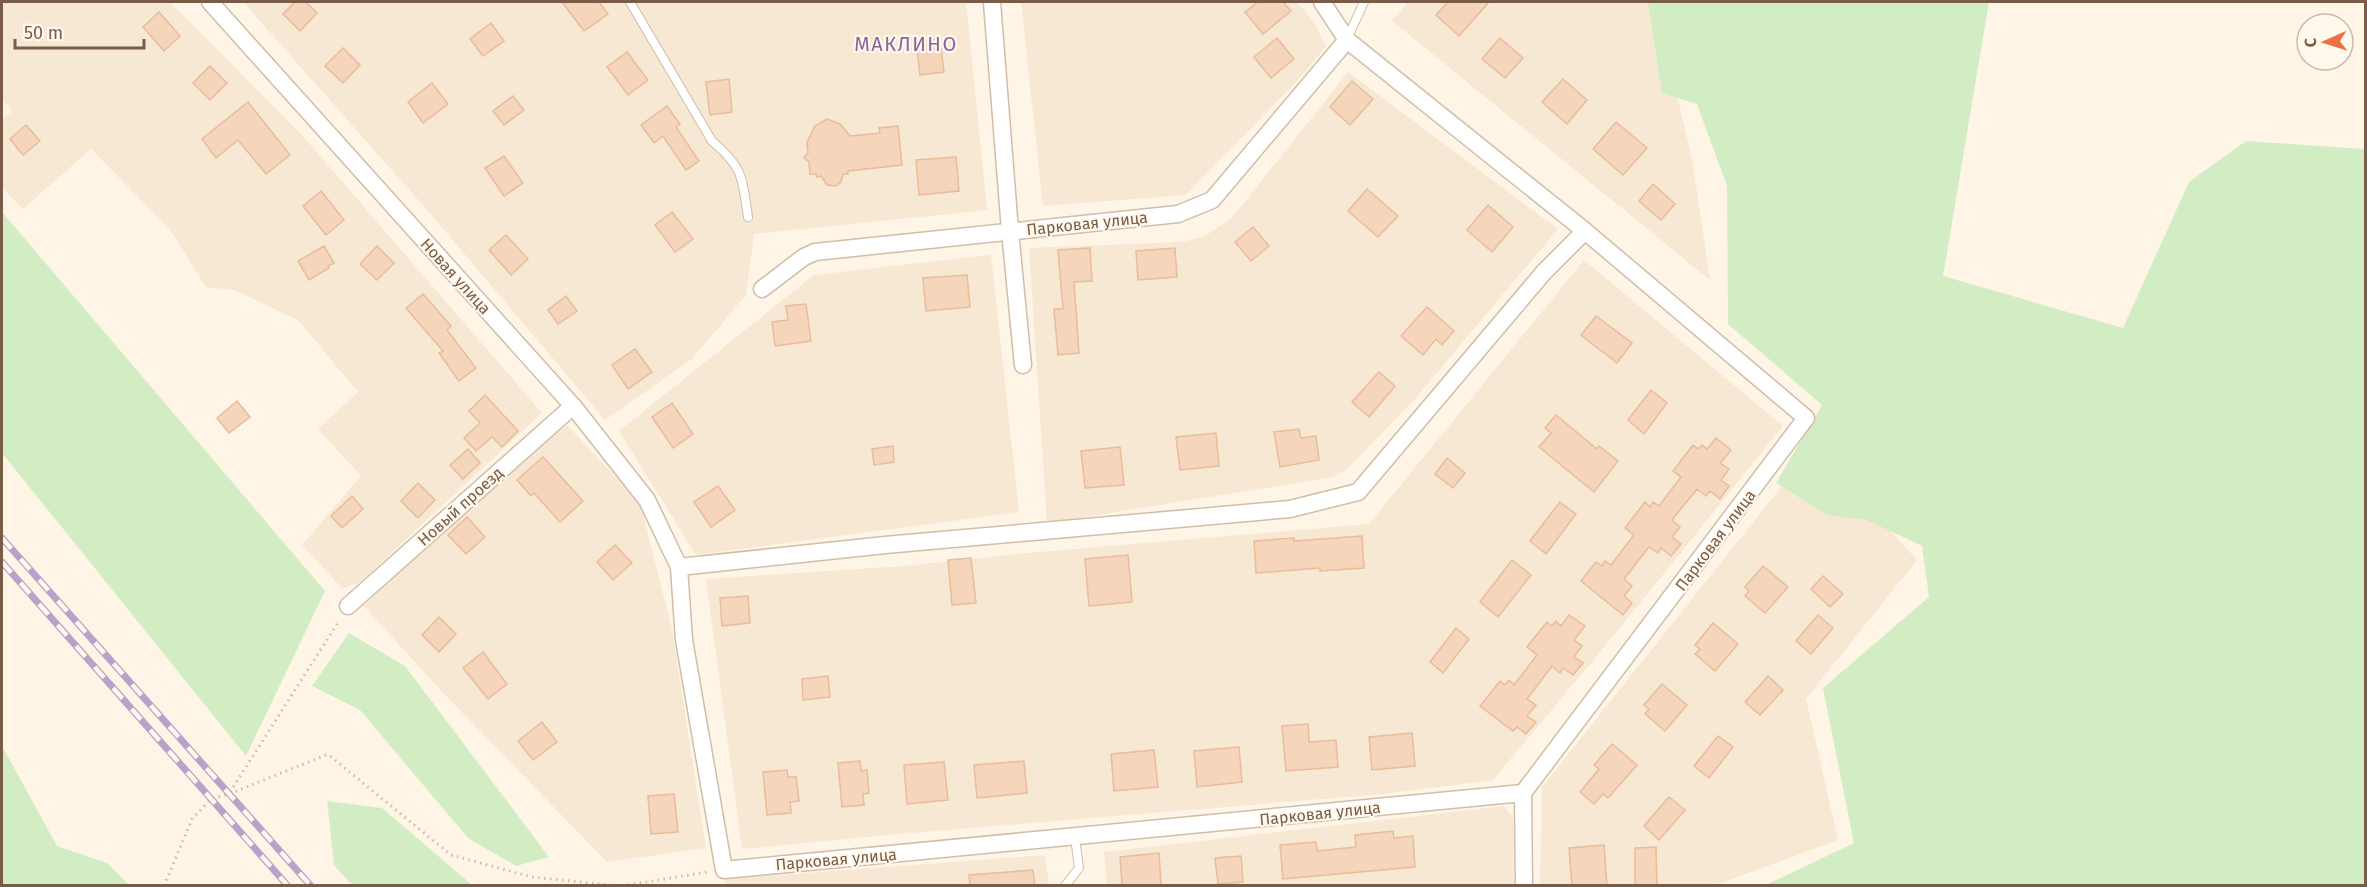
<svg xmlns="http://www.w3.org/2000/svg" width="2367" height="887" font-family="'Fira Sans',sans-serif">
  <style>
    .residential { fill: #f6e8d3 }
    .green { fill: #d2edc3 }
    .building { fill: #f5d5bb; stroke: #e9bc9a; stroke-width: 1.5 }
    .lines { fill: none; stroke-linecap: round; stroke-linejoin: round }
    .lane-casing { stroke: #d0bdaa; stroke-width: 10 }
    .street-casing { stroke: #d0bdaa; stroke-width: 19 }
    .path { stroke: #dab89e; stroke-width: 3; stroke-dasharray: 1.5 4.5; stroke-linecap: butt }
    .lane { stroke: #fff; stroke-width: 8 }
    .street { stroke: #fff; stroke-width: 16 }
    .rail-casing { stroke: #b9a2c9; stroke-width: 7 }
    .rail { stroke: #fff9ed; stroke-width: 4.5; stroke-dasharray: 14; stroke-linecap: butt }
    .labels { text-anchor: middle; stroke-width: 4.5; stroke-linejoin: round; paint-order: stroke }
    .street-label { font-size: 16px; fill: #795c48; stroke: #fff9ed }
    .quarter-label { font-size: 20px; letter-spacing: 1.5px; fill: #8c649d; stroke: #fff9ed }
  </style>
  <rect width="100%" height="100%" fill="#fef5e6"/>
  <g class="residential">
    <polygon points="2,2 170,2 302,135 542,413 359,583 342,588 302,545 361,476 318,429 358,392 298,320 234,290 206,287 170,230 91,149 23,209 2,188 2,120 12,111 2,99"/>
    <polygon points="243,2 966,2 987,210 754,234 746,295 692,359 605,420 428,211"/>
    <polygon points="1021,2 1297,2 1314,22 1326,46 1302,76 1186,195 1043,206"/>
    <polygon points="1408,2 1655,2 1692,159 1710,280 1392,21"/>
    <polygon points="1348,72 1558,229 1414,400 1349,467 1334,477 1047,523 1029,248 1182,242 1205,236 1231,219"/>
    <polygon points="991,255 1019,512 696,555 619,431 814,275"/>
    <polygon points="1584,260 1783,426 1615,634 1493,780 1383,794 898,834 742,849 706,579 905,566 1027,553 1369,524"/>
    <polygon points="567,425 640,503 672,629 706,848 607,862 442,692 364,606 473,501"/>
    <polygon points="1813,447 1917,560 1806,699 1838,840 1715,885 1540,886 1542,787"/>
    <polygon points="1504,806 1513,817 1514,885 1107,885 1104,852"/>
    <polygon points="1045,855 1049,885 725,886 725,879"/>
  </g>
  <g class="green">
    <polygon points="1648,2 1989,2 1943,276 2123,328 2189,182 2246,141 2365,149 2365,885 1766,885 1854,843 1823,688 1929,597 1922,546 1867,520 1827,515 1776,483 1822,405 1728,324 1727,186 1697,104 1662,93"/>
    <polygon points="2,212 325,591 246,756 2,453"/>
    <polygon points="349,633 405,666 549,857 516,866 468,838 360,710 312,686"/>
    <polygon points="2,746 57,846 107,863 129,885 2,885"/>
    <polygon points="327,801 382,808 472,885 352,885 334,865"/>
  </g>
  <g class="building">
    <polygon points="295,2 306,2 317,13 300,31 283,14"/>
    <polygon points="562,2 599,2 608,14 584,31"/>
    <polygon points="1258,2 1283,2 1291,11 1263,34 1245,12"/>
    <polygon points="1448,2 1489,2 1459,36 1436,15"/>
    <polygon points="159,12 180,36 164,51 143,27"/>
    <polygon points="491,23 504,41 483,56 470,39"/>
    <polygon points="1277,38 1294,59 1271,78 1254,57"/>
    <polygon points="1500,38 1523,58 1505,78 1482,59"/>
    <polygon points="940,39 944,72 920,75 916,42"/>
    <polygon points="343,48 360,65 343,83 325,66"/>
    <polygon points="627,52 648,80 628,95 607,67"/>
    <polygon points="210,66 227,83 210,100 193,83"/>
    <polygon points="729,79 732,112 710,115 706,82"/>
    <polygon points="1563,79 1587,100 1567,124 1542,102"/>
    <polygon points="1352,81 1373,99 1350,125 1330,107"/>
    <polygon points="432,83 448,104 423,123 408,102"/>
    <polygon points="513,96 524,110 504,125 493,111"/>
    <polygon points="248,102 290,155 266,174 238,140 216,158 202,139"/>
    <polygon points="667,106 680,124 676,127 699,161 686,170 663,136 654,143 641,125"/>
    <polygon points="827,119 840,124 850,136 880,133 879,128 898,126 902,165 848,171 848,174 843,174 841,182 836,186 827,185 821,176 817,177 816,174 810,174 809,162 804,158 808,153 807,142 815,126"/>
    <polygon points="1616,122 1647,148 1623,175 1593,149"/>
    <polygon points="26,125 40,141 23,155 10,139"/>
    <polygon points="504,156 523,183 504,196 485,168"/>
    <polygon points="956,157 959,191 919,195 916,160"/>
    <polygon points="1653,184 1675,204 1661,220 1639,201"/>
    <polygon points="1367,189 1398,216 1378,237 1348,211"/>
    <polygon points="321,191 344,220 326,235 303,206"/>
    <polygon points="1488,205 1513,227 1492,252 1467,230"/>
    <polygon points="672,212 693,239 675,252 655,225"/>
    <polygon points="1253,227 1269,246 1251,261 1235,242"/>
    <polygon points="506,235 528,259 511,275 489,250"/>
    <polygon points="324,246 334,263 328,266 329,268 309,280 298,261"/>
    <polygon points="377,246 394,263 377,280 360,264"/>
    <polygon points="1090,248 1092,281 1074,282 1079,353 1058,355 1054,309 1063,309 1058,250"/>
    <polygon points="1175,248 1177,277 1138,280 1136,251"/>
    <polygon points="967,275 970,307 926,311 923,278"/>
    <polygon points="423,294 451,326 447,330 476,368 459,381 439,353 443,351 406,308"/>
    <polygon points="566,296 577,311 558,324 548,310"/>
    <polygon points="806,304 811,341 775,346 772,322 788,320 786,306"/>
    <polygon points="1427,307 1454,331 1442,345 1436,339 1423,355 1401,336"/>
    <polygon points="1596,316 1632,343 1617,363 1581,335"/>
    <polygon points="635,349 652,372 628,389 612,365"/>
    <polygon points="1379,372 1395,386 1369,417 1352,402"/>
    <polygon points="1651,390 1667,403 1644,434 1628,420"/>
    <polygon points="485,395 518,431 502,447 492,437 476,451 464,438 480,423 469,411"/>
    <polygon points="237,401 250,417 229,433 217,418"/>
    <polygon points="672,403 693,434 673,448 652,417"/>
    <polygon points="1556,415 1597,449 1599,446 1618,461 1594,492 1539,447 1551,433 1545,428"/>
    <polygon points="1299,429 1301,438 1316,436 1319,460 1280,467 1274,432"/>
    <polygon points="1216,433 1219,466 1180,470 1176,437"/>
    <polygon points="1716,438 1731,450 1720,463 1729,469 1721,480 1729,486 1720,499 1710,491 1706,496 1697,489 1672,520 1680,527 1672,537 1681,544 1671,556 1661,548 1658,553 1649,547 1624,579 1632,586 1624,596 1632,603 1623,615 1581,581 1596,562 1602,566 1605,561 1611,565 1634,535 1625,528 1645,502 1650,507 1653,502 1659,506 1681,477 1673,471 1693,445 1698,449 1702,445 1707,449"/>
    <polygon points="893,446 894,462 874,465 872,449"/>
    <polygon points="1120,447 1124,485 1085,488 1081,451"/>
    <polygon points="468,449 480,463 463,479 450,465"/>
    <polygon points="543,457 583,501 560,522 534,493 531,496 517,480"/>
    <polygon points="1447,458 1465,473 1453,488 1435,474"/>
    <polygon points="418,483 435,500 418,518 401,501"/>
    <polygon points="718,486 735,510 711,527 694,502"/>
    <polygon points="352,496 363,509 342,528 331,516"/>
    <polygon points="1560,502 1576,514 1546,554 1530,541"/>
    <polygon points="467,517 485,537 466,554 448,535"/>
    <polygon points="1362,536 1364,568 1320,571 1320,568 1256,573 1254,541 1294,538 1294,541"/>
    <polygon points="615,545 632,563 613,580 597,562"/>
    <polygon points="1128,555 1132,602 1089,606 1085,559"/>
    <polygon points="971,558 976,603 952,605 948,560"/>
    <polygon points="1512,560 1531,575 1498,617 1480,602"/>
    <polygon points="1763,566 1788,587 1765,613 1745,596 1749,591 1745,587"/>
    <polygon points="1823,576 1843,594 1830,607 1811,589"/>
    <polygon points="748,596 750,623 722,626 720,598"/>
    <polygon points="1569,615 1585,626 1574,640 1582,646 1574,657 1583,663 1573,675 1563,668 1560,673 1552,666 1527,699 1536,705 1527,716 1536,722 1526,734 1517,727 1513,731 1480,706 1500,681 1505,685 1509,680 1514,685 1537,655 1527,647 1547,622 1552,626 1556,621 1561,626"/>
    <polygon points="1818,615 1833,628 1811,654 1796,641"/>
    <polygon points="439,617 456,634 439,652 422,635"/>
    <polygon points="1713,623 1738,644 1715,671 1695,654 1700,649 1695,645"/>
    <polygon points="1456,628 1469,639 1443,673 1430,662"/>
    <polygon points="483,652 507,684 488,699 463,668"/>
    <polygon points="828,676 830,697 803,700 802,679"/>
    <polygon points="1768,676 1783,690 1760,715 1745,702"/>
    <polygon points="1662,684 1687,705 1665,731 1645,714 1649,709 1644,705"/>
    <polygon points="542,722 557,742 533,760 518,741"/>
    <polygon points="1308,724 1309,742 1336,740 1338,767 1286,771 1282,726"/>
    <polygon points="1412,733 1415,766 1372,770 1369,737"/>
    <polygon points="1718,736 1733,747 1709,778 1694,766"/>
    <polygon points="1612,744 1637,765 1608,798 1603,794 1594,804 1580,792 1599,769 1594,765"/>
    <polygon points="1239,747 1242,782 1197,787 1194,751"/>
    <polygon points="1154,750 1158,787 1114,791 1111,754"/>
    <polygon points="860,761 861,771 867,770 869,793 863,794 864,805 842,807 838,763"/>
    <polygon points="1024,761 1027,793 977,798 974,765"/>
    <polygon points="944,762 948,800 907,804 904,765"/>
    <polygon points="787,770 788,777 796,777 799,801 790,802 791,813 767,815 763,772"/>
    <polygon points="674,794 678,832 651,834 648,796"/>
    <polygon points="1669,797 1685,810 1659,840 1644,826"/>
    <polygon points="1393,831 1394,838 1413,836 1415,867 1283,879 1280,845 1316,842 1317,851 1356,847 1355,835"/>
    <polygon points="1604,845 1607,885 1572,885 1569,848"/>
    <polygon points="1656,847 1657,885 1635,885 1635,848"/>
    <polygon points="1159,853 1161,885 1122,885 1120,857"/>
    <polygon points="1241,856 1243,882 1218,884 1215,858"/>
    <polygon points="1033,870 1035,885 970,885 969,875"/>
  </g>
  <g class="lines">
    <defs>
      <g id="lane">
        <path d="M630 2 712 141C744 168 742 178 748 217"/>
        <polyline points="1347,39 1364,2"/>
        <polyline points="1065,886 1079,868 1075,837"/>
      </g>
      <g id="street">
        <polyline points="210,2 573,406 647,500 679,567 684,640 724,870 1523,793 1806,418 1585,231 1347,40 1322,2"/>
        <polyline points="992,2 1010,231 1023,365"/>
        <polyline points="762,289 804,257 815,252 1178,214 1212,200 1347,40"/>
        <polyline points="679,567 885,545 1290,509 1358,492 1544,272 1585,231"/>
        <polyline points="348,606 573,406"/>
        <polyline points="1523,793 1524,886"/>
      </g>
    </defs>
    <use href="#lane" class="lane-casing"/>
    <use href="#street" class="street-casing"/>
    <g class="path">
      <polyline points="230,792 339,621"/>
      <polyline points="164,886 192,819 211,799 229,794 326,755 330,756 451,855 532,877 620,886"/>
      <polyline points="622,886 707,872"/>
    </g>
    <use href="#lane" class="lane"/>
    <use href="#street" class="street"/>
    <defs>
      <g id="rail">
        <polyline points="2,538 311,886"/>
        <polyline points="2,562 288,886"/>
      </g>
    </defs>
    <use href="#rail" class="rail-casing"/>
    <use href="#rail" class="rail"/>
  </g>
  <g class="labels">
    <g class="street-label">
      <text transform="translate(1087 223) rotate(-6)" y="6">Парковая улица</text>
      <text transform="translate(456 276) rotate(48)" y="6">Новая улица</text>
      <text transform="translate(460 506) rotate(-42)" y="6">Новый проезд</text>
      <text transform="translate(1715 540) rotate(-53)" y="6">Парковая улица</text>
      <text transform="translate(1320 813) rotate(-6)" y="6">Парковая улица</text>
      <text transform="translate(836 859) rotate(-5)" y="6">Парковая улица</text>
    </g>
    <g class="quarter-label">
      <text x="906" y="51">МАКЛИНО</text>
    </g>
  </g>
  <rect width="2367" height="887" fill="none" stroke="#795c48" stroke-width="6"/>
  <g transform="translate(2325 42) rotate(267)"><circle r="28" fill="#fff9ed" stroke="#c9baab" stroke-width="1.5"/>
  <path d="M0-4.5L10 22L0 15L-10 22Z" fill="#ef7143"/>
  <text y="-9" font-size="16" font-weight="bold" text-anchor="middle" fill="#795c48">С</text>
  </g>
  <path d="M15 39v9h129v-9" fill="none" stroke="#795c48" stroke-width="3"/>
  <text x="24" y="39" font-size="18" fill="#795c48" stroke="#fff9ed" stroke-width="4.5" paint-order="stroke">50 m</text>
</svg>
